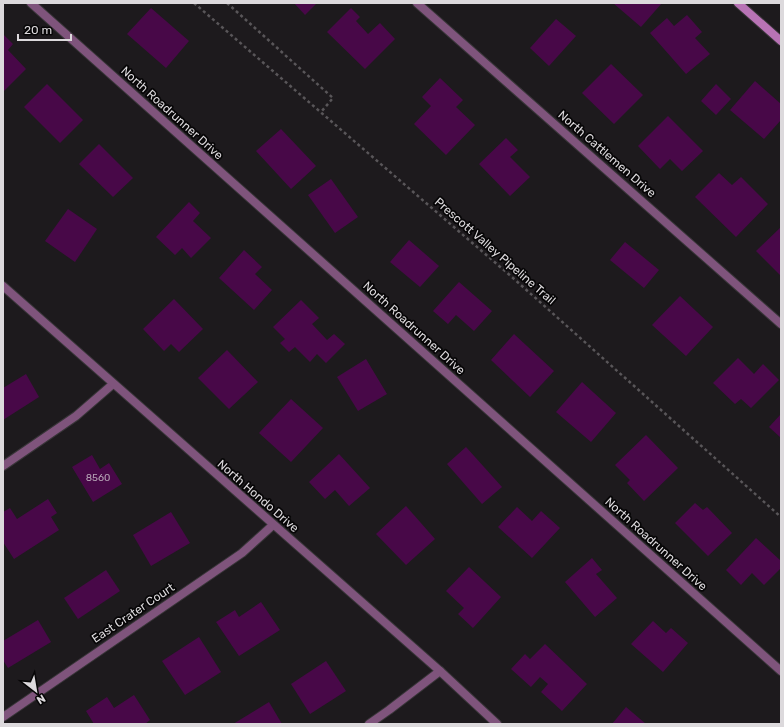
<svg xmlns="http://www.w3.org/2000/svg" width="784" height="727" font-family="Rubik,sans-serif">
  <style>
    .building { fill: #480848 }
    .lines { fill: none; stroke-linecap: round; stroke-linejoin: round }
    .minor-casing { stroke: #383538; stroke-width: 10 }
    .tertiary-casing { stroke: #383538; stroke-width: 10 }
    .secondary-casing { stroke: #383538; stroke-width: 10 }
    .path { stroke: #595659; stroke-width: 2.5; stroke-dasharray: 3 3; stroke-linecap: butt }
    .minor { stroke: #7f547c; stroke-width: 8 }
    .tertiary { stroke: #7f547c; stroke-width: 8 }
    .secondary { stroke: #b873b5; stroke-width: 8 }
    .labels { text-anchor: middle; stroke-width: 3.5; stroke-linejoin: round; paint-order: stroke }
    .number-label { font-size: 10px; fill: #b7a5b7 }
    .street-label { font-size: 12px; fill: #dcd9dc; stroke: #070607 }
  </style>
  <rect width="100%" height="100%" fill="#1d1a1d"/>
  <g class="building">
    <polygon points="294,3 317,3 305,15"/>
    <polygon points="613,3 662,3 641,27"/>
    <polygon points="151,8 189,41 166,68 127,34"/>
    <polygon points="351,8 360,17 356,21 368,34 380,23 395,39 365,69 327,32"/>
    <polygon points="687,15 702,32 695,38 710,54 686,74 650,33 667,18 674,26"/>
    <polygon points="556,19 576,36 549,66 530,48"/>
    <polygon points="3,34 13,44 8,50 26,69 3,92"/>
    <polygon points="611,64 643,95 614,124 582,93"/>
    <polygon points="440,78 463,100 456,107 475,125 446,155 414,124 431,106 422,97"/>
    <polygon points="755,81 781,104 781,120 764,139 730,110"/>
    <polygon points="47,84 83,120 60,143 24,107"/>
    <polygon points="716,84 731,99 716,115 701,101"/>
    <polygon points="668,116 703,151 682,171 670,159 660,169 638,146"/>
    <polygon points="281,129 316,166 291,189 256,151"/>
    <polygon points="506,138 518,150 510,157 530,177 510,196 479,164"/>
    <polygon points="99,144 133,178 113,197 79,164"/>
    <polygon points="719,173 732,185 741,177 768,204 736,237 695,197"/>
    <polygon points="331,179 358,217 335,233 308,195"/>
    <polygon points="189,202 200,213 193,221 211,238 191,258 182,248 175,255 156,237"/>
    <polygon points="68,209 97,229 75,262 45,241"/>
    <polygon points="781,227 781,276 756,251"/>
    <polygon points="409,240 439,266 420,287 390,262"/>
    <polygon points="625,242 659,270 644,288 610,260"/>
    <polygon points="244,250 262,267 255,274 272,290 254,310 219,278"/>
    <polygon points="459,282 492,311 474,331 456,315 448,324 433,311"/>
    <polygon points="680,296 713,327 686,356 652,325"/>
    <polygon points="174,299 203,329 179,352 171,344 164,351 143,329"/>
    <polygon points="301,300 319,318 312,324 327,340 334,334 345,344 326,363 317,354 310,362 295,347 289,352 280,343 285,339 273,327"/>
    <polygon points="514,334 554,371 530,397 491,360"/>
    <polygon points="227,350 258,382 229,409 198,378"/>
    <polygon points="738,358 754,374 763,364 779,380 751,408 741,399 735,404 713,383"/>
    <polygon points="366,359 387,394 358,411 337,377"/>
    <polygon points="26,374 39,397 3,420 3,388"/>
    <polygon points="582,382 616,413 591,442 556,412"/>
    <polygon points="291,399 323,428 291,462 259,433"/>
    <polygon points="781,414 781,438 769,427"/>
    <polygon points="646,435 678,468 644,501 627,483 630,480 615,465"/>
    <polygon points="466,447 502,487 482,504 447,464"/>
    <polygon points="339,454 370,488 349,506 335,490 325,499 309,482"/>
    <polygon points="92,455 100,469 109,463 122,484 93,502 72,467"/>
    <polygon points="48,499 57,513 51,517 59,530 14,559 3,542 3,512 10,508 17,519"/>
    <polygon points="695,503 703,510 707,507 732,533 708,556 675,523"/>
    <polygon points="406,506 435,539 406,565 376,534"/>
    <polygon points="517,507 532,521 541,511 560,528 532,558 498,527"/>
    <polygon points="171,512 190,543 151,566 133,535"/>
    <polygon points="756,538 781,561 781,568 764,585 752,573 741,585 726,570"/>
    <polygon points="592,558 602,570 596,574 617,598 595,617 565,582"/>
    <polygon points="469,567 501,597 473,628 458,614 464,608 446,591"/>
    <polygon points="106,570 120,591 78,619 64,598"/>
    <polygon points="261,602 280,630 239,656 216,622 235,610 239,617"/>
    <polygon points="38,620 51,642 8,668 3,660 3,641"/>
    <polygon points="653,621 666,633 671,628 688,643 663,672 631,644"/>
    <polygon points="199,637 221,672 185,695 162,661"/>
    <polygon points="545,644 587,684 562,711 541,692 548,684 540,677 531,687 511,669 525,654 530,659"/>
    <polygon points="326,661 346,691 310,714 291,684"/>
    <polygon points="134,695 150,720 145,724 94,724 86,711 107,697 114,708"/>
    <polygon points="269,702 282,724 233,724"/>
    <polygon points="626,707 646,724 612,724"/>
  </g>
  <g class="lines">
    <defs>
      <g id="minor">
        <polyline points="31,3 781,671"/>
        <polyline points="417,3 781,324"/>
        <polyline points="3,466 76,416 113,384"/>
        <polyline points="3,717 242,553 273,525"/>
        <polyline points="369,724 389,710 440,671"/>
      </g>
      <polyline id="tertiary" points="3,286 440,671 497,724"/>
      <polyline id="secondary" points="738,3 781,41"/>
    </defs>
    <use href="#minor" class="minor-casing"/>
    <use href="#tertiary" class="tertiary-casing"/>
    <use href="#secondary" class="secondary-casing"/>
    <g class="path">
      <polyline points="194,3 513,278 781,517"/>
      <polyline points="227,3 333,98 321,112"/>
    </g>
    <use href="#minor" class="minor"/>
    <use href="#tertiary" class="tertiary"/>
    <use href="#secondary" class="secondary"/>
  </g>
  <g class="labels">
    <g class="number-label">
      <text x="98" y="481">8560</text>
    </g>
    <g class="street-label">
      <text transform="translate(172 113) rotate(42)" y="4">North Roadrunner Drive</text>
      <text transform="translate(607 154) rotate(41)" y="4">North Cattlemen Drive</text>
      <text transform="translate(495 251) rotate(41)" y="4">Prescott Valley Pipeline Trail</text>
      <text transform="translate(414 328) rotate(42)" y="4">North Roadrunner Drive</text>
      <text transform="translate(258 496) rotate(41)" y="4">North Hondo Drive</text>
      <text transform="translate(656 544) rotate(42)" y="4">North Roadrunner Drive</text>
      <text transform="translate(133 613) rotate(-34)" y="4">East Crater Court</text>
    </g>
  </g>
  <rect width="784" height="727" fill="none" stroke="#dcd9dc" stroke-width="8"/>
  <g transform="translate(36 691) rotate(149)" stroke="#070607" stroke-width="3" paint-order="stroke">
  <path d="M0-3L7 15L0 10L-7 15Z" fill="#dcd9dc"/>
  <text y="-6" font-size="11" font-weight="bold" text-anchor="middle" fill="#dcd9dc">N</text>
  </g>
  <path d="M18 34v6h53v-6" fill="none" stroke="#dcd9dc" stroke-width="2"/>
  <text x="24" y="34" font-size="12" fill="#dcd9dc" stroke="#070607" stroke-width="3" paint-order="stroke">20 m</text>
</svg>
